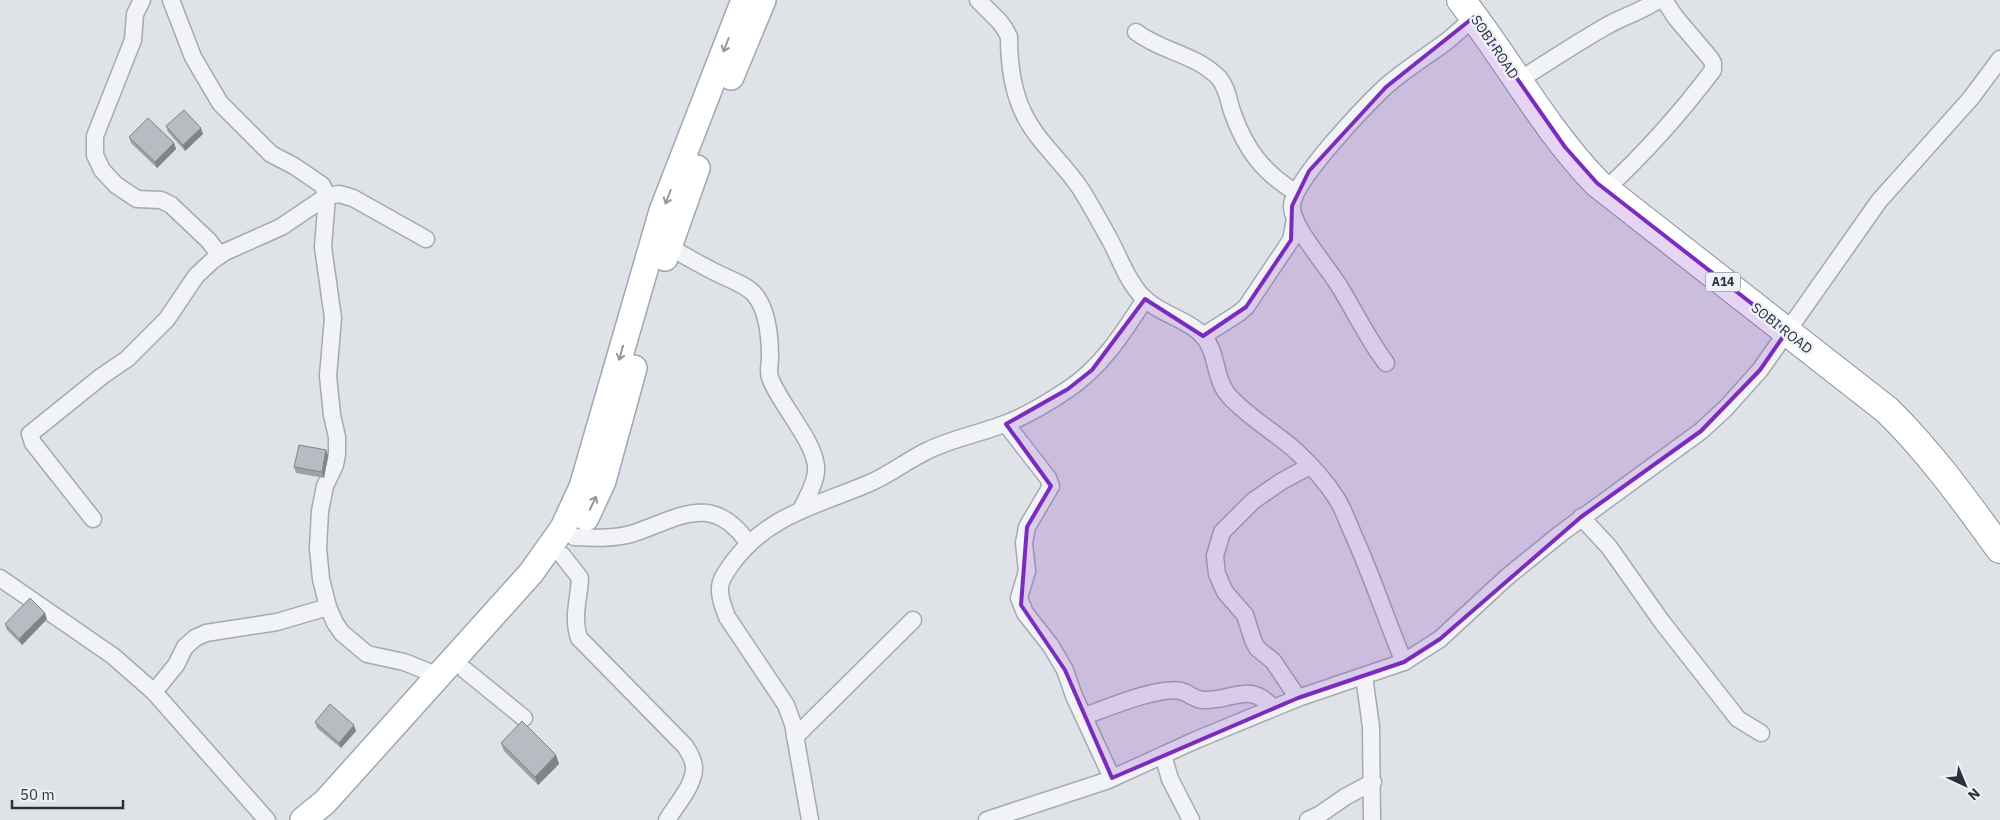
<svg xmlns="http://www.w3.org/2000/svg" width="2000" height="820" font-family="'IBM Plex Sans',sans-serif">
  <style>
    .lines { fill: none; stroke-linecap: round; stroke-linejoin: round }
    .street-casing { stroke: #a5a9b1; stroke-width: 19 }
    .primary-casing { stroke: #9fa7b2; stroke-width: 28 }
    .highway-casing { stroke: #88909c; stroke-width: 30 }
    .street { stroke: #f1f3f6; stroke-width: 16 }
    .primary { stroke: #fff; stroke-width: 25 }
    .highway { stroke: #fff; stroke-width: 28 }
    .wall { fill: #9da2a8 }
    .shaded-wall { fill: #808488 }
    .building { fill: #b7bcc3; stroke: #808488 }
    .oneway { stroke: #94989e }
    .marked { fill: #7b2cbf; fill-opacity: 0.2; stroke: #7b2cbf; stroke-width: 4; stroke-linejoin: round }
    .labels { text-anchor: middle; stroke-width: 5; stroke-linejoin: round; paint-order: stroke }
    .shield { fill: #eef1f5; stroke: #646b74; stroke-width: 1 }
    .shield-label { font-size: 12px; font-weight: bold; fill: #29313d }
    .street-label { font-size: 14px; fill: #29313d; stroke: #eef1f5 }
  </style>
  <rect width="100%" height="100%" fill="#dfe2e7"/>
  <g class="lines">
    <defs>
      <g id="street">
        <polyline points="142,0 135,14 133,40 95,136 95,155 102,170 116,185 137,199 161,200 171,205 208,240 220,255"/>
        <polyline points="171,0 193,57 220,103 271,154 294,166 322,185 327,196 323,247 333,318 328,376 332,415 337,437 337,454 335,465 325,486 320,511 318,548 321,579 328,607 335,623 342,633 367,654 404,662 439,676"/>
        <path d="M978 0 999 21 1005 29 1009 37C1009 62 1012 89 1023 112 1036 141 1063 162 1080 188 1091 205 1101 224 1111 242 1120 259 1127 280 1141 295 1158 314 1189 319 1204 337 1218 354 1214 379 1229 396 1249 418 1275 432 1297 452 1311 465 1326 482 1337 499 1343 509 1348 522 1353 534 1372 576 1386 619 1404 662"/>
        <path d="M1136 32C1162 52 1196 54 1219 78 1228 89 1228 101 1233 114 1246 150 1263 172 1295 192"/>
        <path d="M1518 81C1548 62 1578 42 1610 24 1627 15 1640 12 1658 0"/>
        <path d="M1605 190C1645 153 1680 114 1713 70V63L1710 58 1676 18 1664 0"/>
        <path d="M669 247C686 256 702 266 719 274 731 280 747 285 755 295 768 311 770 338 770 358 770 366 767 372 771 380 781 406 819 446 816 472 815 485 806 499 801 510"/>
        <polyline points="1203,336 1239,313 1246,307 1291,240 1295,219"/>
        <path d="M1386 363C1368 339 1356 314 1341 289 1330 269 1290 226 1292 205 1294 180 1365 106 1385 87 1403 71 1424 58 1443 44 1454 36 1464 26 1474 17"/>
        <polyline points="1006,424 1048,478 1051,486 1027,527 1024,543 1027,571 1019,598 1025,613 1051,646 1065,670 1074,696 1112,778"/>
        <polyline points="1581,517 1609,547 1662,622 1738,719 1761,733"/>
        <polyline points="93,519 33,443 30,434 102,376 127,359 167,319 196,276 212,261 225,252 281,227 327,196 339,194 353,198 426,239"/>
        <path d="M574 537C593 538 612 539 631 534 678 519 712 490 749 544"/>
        <path d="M562 555 580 578C579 599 572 617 579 638L685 746C689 752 694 760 694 768 694 786 676 805 667 820"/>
        <polyline points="0,578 113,656 154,692 267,820"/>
        <polyline points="465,670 524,718"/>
        <polyline points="1364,676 1371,727 1372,820"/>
        <polyline points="154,692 176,665 185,647 195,638 206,633 277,622 328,607"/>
        <polyline points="1298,698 1273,661 1257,648 1253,640 1245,615 1225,592 1217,574 1215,556 1222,532 1253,501 1282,481 1310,466"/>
        <path d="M1085 716C1107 708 1159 686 1181 691 1188 693 1194 699 1202 700 1232 702 1249 680 1273 708"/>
        <polyline points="795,737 913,620"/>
        <polyline points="1163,755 1170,779 1191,820"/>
        <path d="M810 820 793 724 786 705 727 617C724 608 719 598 720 588 720 579 728 569 733 562 770 513 820 505 872 482 892 473 909 459 929 450 954 438 982 433 1007 423 1028 415 1049 402 1067 390 1101 368 1124 332 1145 299"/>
        <polyline points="987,820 1106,781 1196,740 1298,698 1404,662 1440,639 1507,577 1560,534 1701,431 1726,408 1760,370 1879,201 1971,98 2000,59"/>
        <polyline points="1308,820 1319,815 1345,797 1373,782"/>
      </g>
      <g id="primary">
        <polyline points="731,77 763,0"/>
        <polyline points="665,258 697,168"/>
        <polyline points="586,518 603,481 634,368"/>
        <polyline points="303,820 325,802 531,573 563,528 582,487 662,211 744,0"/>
      </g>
      <path id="highway" d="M1461 0C1508 60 1544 128 1597 183L1887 410C1930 452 1965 501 2000 549"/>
    </defs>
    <use href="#street" class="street-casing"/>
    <use href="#primary" class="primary-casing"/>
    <use href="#highway" class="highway-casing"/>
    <use href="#street" class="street"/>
    <use href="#primary" class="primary"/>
    <use href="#highway" class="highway"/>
  </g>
  <g class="wall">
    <polygon points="166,126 203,134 185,151 168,132"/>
    <polygon points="129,137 174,143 176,149 157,168 131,143"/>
    <polygon points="326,450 328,456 324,478 296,473 294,467"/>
    <polygon points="47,619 22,645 7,630 5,624"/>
    <polygon points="315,722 356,731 341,748 317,728"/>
    <polygon points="501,743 556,755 559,764 538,785 504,751"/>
  </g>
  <g class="shaded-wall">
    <polygon points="201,128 203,134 185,151 183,145"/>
    <polygon points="174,143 176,149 157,168 155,162"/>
    <polygon points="326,450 328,456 324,478 322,472"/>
    <polygon points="45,613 47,619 22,645 19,639"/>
    <polygon points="354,725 356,731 341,748 339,743"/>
    <polygon points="556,755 559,764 538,785 535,777"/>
  </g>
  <g class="building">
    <polygon points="184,110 201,128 183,145 166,126"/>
    <polygon points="148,118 174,143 155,162 129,137"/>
    <polygon points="299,445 326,450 322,472 294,467"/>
    <polygon points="30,598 45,613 19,639 5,624"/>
    <polygon points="330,704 354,725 339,743 315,722"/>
    <polygon points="522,721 556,755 535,777 501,743"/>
  </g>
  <defs><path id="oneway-shaft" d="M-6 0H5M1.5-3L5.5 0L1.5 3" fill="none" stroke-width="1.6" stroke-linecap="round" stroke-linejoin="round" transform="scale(1.25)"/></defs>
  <g class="oneway">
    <use href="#oneway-shaft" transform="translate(726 45) rotate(111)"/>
    <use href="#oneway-shaft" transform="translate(668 197) rotate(111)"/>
    <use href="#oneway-shaft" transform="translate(621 353) rotate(106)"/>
    <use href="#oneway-shaft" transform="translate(593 503) rotate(-65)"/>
  </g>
  <path class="marked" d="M1474 17 1565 147 1597 183 1787 331 1760 370 1701 431 1581 517 1440 639 1404 662 1298 698 1112 778 1065 670 1021 605 1027 527 1051 486 1006 424 1068 389 1092 370 1145 299 1203 336 1246 307 1291 240 1292 206 1309 171 1386 87Z"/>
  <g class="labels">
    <rect class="shield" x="1705.5" y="272.5" width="35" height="19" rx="4"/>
    <g class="shield-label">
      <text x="1723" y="286">A14</text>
    </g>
    <g class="street-label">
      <text transform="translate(1495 47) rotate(56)" y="5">SOBI ROAD</text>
      <text transform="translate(1782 328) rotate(38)" y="5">SOBI ROAD</text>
    </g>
  </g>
  <g transform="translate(1965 785) rotate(136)" stroke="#eef1f5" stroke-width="4" paint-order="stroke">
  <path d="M0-4L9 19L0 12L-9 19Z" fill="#29313d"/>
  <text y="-8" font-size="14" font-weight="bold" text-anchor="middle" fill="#29313d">N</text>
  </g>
  <path d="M12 800v8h111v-8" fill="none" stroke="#29313d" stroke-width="2.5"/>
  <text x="20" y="800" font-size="15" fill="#29313d" stroke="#eef1f5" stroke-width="4" paint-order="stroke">50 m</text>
</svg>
